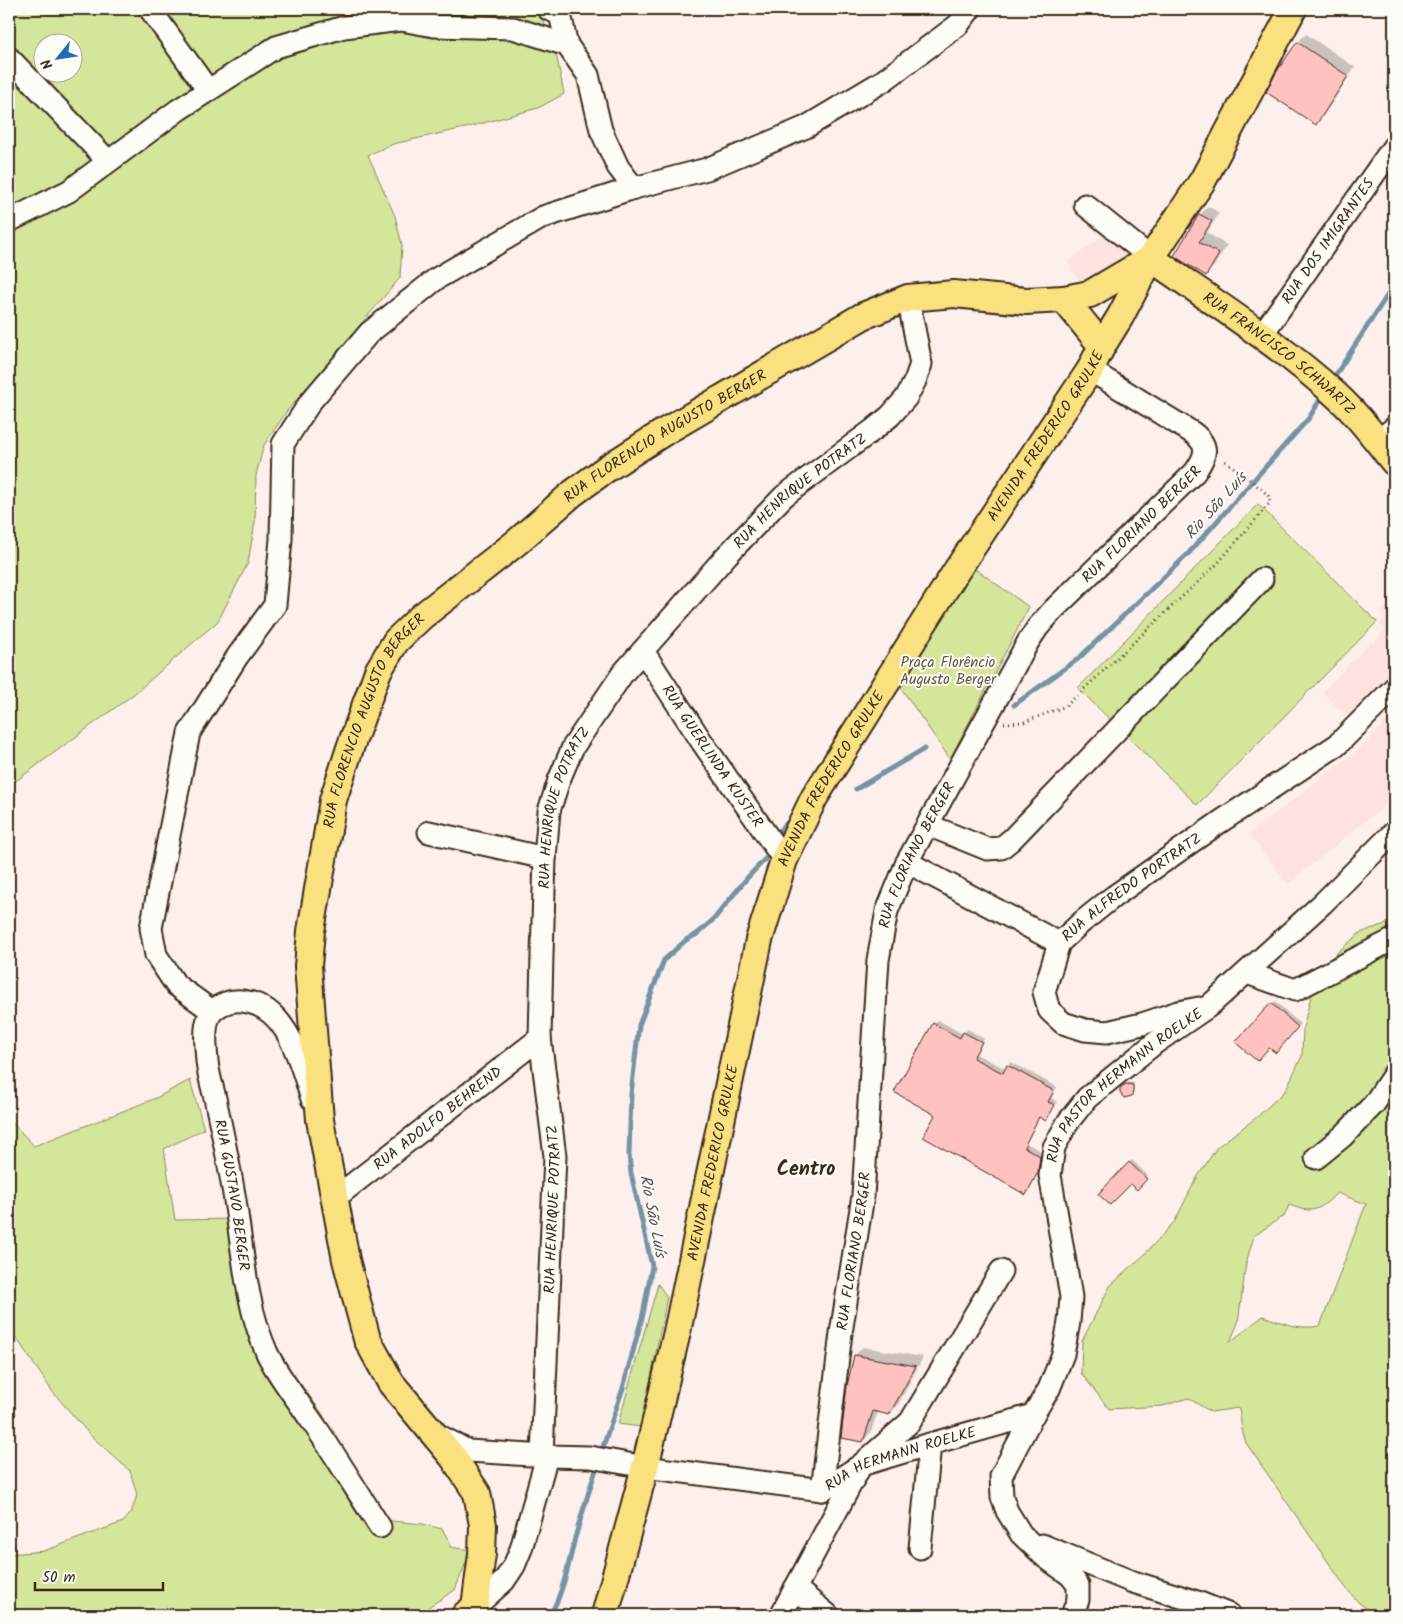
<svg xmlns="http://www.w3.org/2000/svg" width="1403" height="1624" font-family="Kalam,sans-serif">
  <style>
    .built { fill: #fee2df }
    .green { fill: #d4e69a; stroke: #88885c; fill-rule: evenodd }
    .shadow { fill: #0003 }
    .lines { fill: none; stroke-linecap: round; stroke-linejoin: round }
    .stream { stroke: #7493a3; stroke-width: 5 }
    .building { fill: #ffc2c0; stroke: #3b2a1e }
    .minor-casing { stroke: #3b2a1e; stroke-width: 25 }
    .major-casing { stroke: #3b2a1e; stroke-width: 30 }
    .path { stroke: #3b2a1e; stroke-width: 3; stroke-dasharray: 1 4; stroke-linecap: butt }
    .minor { stroke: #fdfcf7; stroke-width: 21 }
    .major { stroke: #fae180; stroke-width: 26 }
    .labels { text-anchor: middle; stroke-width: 4; stroke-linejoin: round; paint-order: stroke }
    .street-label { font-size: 15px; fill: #3b2a1e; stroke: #fdfcf7 }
    .park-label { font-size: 15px; fill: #61593d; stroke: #fdfcf7 }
    .water-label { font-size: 16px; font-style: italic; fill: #535655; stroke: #fdfcf7 }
    .district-label { font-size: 20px; font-weight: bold; fill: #3b2a1e; stroke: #fdfcf7 }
  </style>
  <rect width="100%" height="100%" fill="#fdf0ec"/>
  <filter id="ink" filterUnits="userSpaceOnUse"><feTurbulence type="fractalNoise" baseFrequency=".02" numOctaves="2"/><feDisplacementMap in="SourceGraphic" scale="10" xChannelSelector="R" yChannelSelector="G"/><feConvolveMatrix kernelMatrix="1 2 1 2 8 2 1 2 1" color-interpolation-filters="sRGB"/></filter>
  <g filter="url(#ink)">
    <g class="built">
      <polygon points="1108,232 1130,261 1086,290 1067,262"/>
      <polygon points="1394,601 1394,668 1349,718 1322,692 1371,642 1374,643 1385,630 1379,624 1386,618 1380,612"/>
      <polygon points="1394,712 1394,798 1288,884 1249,834 1366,743"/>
    </g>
    <g class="green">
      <path d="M9 9H539L557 58 564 94 538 108 469 127 393 144 368 155 395 216 402 245 400 278 287 411 264 445 256 475 255 522 248 563 218 621 134 694 9 786ZM42 42H72V72H42Z"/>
      <polygon points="1258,504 1377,622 1197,805 1078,688"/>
      <polygon points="967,563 1029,607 950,759 894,678"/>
      <path d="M1394 921V1615H1375L1358 1602 1346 1588 1246 1443 1242 1430 1239 1408 1211 1412 1188 1398 1163 1406 1109 1409 1081 1373 1082 1341 1110 1286 1144 1255 1175 1221 1195 1181 1217 1147 1257 1117 1285 1091 1302 1056 1303 1028 1318 969 1360 933ZM1337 1193 1366 1204 1320 1326C1299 1330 1283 1323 1263 1316L1230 1342 1238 1323 1246 1263 1254 1236 1280 1218 1284 1217 1289 1205C1313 1214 1319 1211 1337 1193Z"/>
      <polygon points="190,1080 204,1129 164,1149 175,1220 235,1219 266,1338 322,1413 348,1463 359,1492 355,1509 371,1519 423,1524 442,1529 450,1542 450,1547 471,1550 455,1590 416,1615 9,1615 9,1554 44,1551 123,1522 131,1513 137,1495 130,1471 90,1435 52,1391 9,1327 9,1119 34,1146 156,1098"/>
      <polygon points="658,1284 667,1297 641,1427 618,1424"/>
    </g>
    <g class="shadow">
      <polygon points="1306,34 1355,67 1324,115 1316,123 1297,43"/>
      <polygon points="1208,206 1219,213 1207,233 1227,245 1214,266 1206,274 1176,256 1200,215"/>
      <polygon points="1275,1001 1300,1024 1278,1049 1237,1042"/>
      <polygon points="938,1020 963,1034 968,1029 984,1039 976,1054 1006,1069 1011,1062 1057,1087 1051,1098 1057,1102 1046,1119 1040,1116 1026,1143 1043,1152 1041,1168 1029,1189 937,1115 896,1092 934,1023"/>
      <polygon points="1129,1082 1134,1083 1134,1092 1132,1095 1122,1087"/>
      <polygon points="1132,1160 1148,1176 1137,1188 1131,1182 1100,1194"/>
      <polygon points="863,1347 923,1357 898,1405 889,1414 878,1411 871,1432 863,1441 855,1355"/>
    </g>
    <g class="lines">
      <g class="stream">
        <polyline points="1331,382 1394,285"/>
        <polyline points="1014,705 1078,659 1187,555 1309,418 1324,393"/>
        <polyline points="856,789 924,749"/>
        <polyline points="780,830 792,818"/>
        <polyline points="601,1453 623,1388 643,1314 652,1266 631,1173 629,1155 631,1094 639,1025 664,960 686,940 697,934 714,919 747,878 768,856"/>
        <path d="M550 1615C563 1594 569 1562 575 1538 582 1513 590 1488 598 1463"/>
      </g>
    </g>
    <g class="building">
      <polygon points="1297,42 1348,76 1316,125 1266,92 1277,71"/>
      <polygon points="1199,214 1212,221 1199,242 1219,254 1206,276 1174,256"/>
      <polygon points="1271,1003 1298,1027 1276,1053 1269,1048 1257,1061 1235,1042"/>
      <polygon points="933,1023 960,1038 963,1032 982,1042 973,1058 1003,1073 1007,1065 1054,1091 1048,1102 1055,1105 1046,1121 1039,1117 1024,1147 1040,1156 1038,1172 1026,1195 923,1137 935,1115 894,1092"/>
      <polygon points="1126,1084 1133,1085 1133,1091 1132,1096 1124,1098 1120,1093 1120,1089 1121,1087"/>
      <polygon points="1129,1162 1147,1179 1137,1190 1131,1184 1110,1205 1098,1194"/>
      <polygon points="854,1355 916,1366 889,1415 873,1411 863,1442 841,1438 847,1386"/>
    </g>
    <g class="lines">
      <defs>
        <g id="minor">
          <polyline points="150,9 208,90"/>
          <polyline points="548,9 560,14 567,45"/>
          <polyline points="9,58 108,161"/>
          <polyline points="1085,205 1151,258"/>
          <polyline points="9,221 69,191 178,110 276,47 344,27 401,20 434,26 513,28 567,45 588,75 601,130 618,167 634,188 707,169 806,127 883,81 958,25 970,9"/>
          <path id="s1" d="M1261 336 1394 146"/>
          <polyline points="1378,441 1394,428"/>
          <path id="s2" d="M643 651 702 742 784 860"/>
          <polyline points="928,825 987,849 1001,848 1012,839 1262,579"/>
          <polyline points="429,832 545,858"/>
          <polyline points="907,862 1059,943"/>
          <polyline points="1247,973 1295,990 1394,939"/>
          <path id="s3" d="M1199 1008 1178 1012 1142 1024 1107 1032 1085 1030 1063 1023 1049 1010 1044 992 1059 943 1082 922 1113 897 1220 822 1337 745 1394 688"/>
          <polyline points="212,1011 176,985 156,955 151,928 189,733 237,657 275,605 281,539 283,444 311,401 369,333 436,279 543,217 634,188"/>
          <path id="s4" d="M312 1099C300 1063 288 1005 242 1001 231 1000 222 1003 214 1010 202 1020 206 1046 207 1061 208 1073 212 1086 215 1098 221 1126 227 1154 232 1183 243 1240 243 1299 267 1353 278 1376 294 1395 308 1416 334 1452 356 1490 380 1527"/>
          <polyline points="1316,1158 1343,1136 1374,1104 1394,1074"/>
          <path id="s5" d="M335 1198 540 1038"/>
          <path id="s6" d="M438 1435 468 1451 547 1456 590 1457 645 1467 822 1490 861 1465 930 1444 1033 1415"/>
          <path id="s7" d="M542 1455 555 1156 540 1038 542 955 545 858 549 811 559 780 573 747 623 673 727 555 784 496 873 430 890 416 906 398 915 381 921 364 908 298"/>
          <path id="s8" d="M822 1490 841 1333 863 1196 878 960 887 911 907 862 1028 642 1038 627 1053 610 1195 472C1206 456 1210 446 1193 433L1090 370"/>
          <polyline points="1042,1545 1130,1581 1197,1602 1230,1615"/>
          <polyline points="920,1548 930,1444"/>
          <polyline points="795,1588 828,1615"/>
          <polyline points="475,1607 504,1581 514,1566 521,1549 547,1456"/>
          <polyline points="781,1615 861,1465 910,1422 1001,1271"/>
          <path id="s9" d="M1072 1615 1078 1600V1585L1070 1575 1045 1557 1021 1534 1007 1511 1002 1497 1001 1476 1033 1415 1049 1389 1063 1354 1069 1322 1071 1297 1050 1175 1054 1147 1068 1122 1087 1098 1155 1043 1209 1006 1323 903 1394 832"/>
        </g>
        <g id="major">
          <path id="s10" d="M1151 258C1213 302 1281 345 1336 395 1358 415 1376 439 1394 462"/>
          <polyline points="1064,299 1102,346"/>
          <path id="s11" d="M465 1615 475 1607 482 1554 483 1525 477 1493 453 1457 391 1383 367 1339 346 1260 320 1120 308 966 311 931 333 800 350 748 378 671 396 641 421 617 517 542 573 493 606 469 664 432 863 316 908 298 954 294 1026 301 1064 299 1090 294 1151 258"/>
          <path id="s12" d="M605 1615 645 1467 677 1332 759 940 784 860 814 798 955 573 1090 370 1102 346 1120 317 1151 258 1203 180 1293 9"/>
        </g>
      </defs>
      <use href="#minor" class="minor-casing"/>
      <use href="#major" class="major-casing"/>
      <polyline class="path" points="1004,723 1024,722 1066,706 1217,564 1270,503 1268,495 1243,474 1222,459"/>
      <use href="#minor" class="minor"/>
      <use href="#major" class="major"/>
    </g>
  </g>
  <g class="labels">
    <g class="street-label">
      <text dy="5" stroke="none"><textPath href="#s1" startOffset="116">RUA DOS IMIGRANTES</textPath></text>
      <text dy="5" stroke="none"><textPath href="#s10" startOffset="160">RUA FRANCISCO SCHWARTZ</textPath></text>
      <text dy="5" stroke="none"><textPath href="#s12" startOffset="1275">AVENIDA FREDERICO GRULKE</textPath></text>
      <text dy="5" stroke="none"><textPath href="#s11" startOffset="1375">RUA FLORENCIO AUGUSTO BERGER</textPath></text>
      <text dy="5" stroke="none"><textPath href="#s7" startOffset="1058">RUA HENRIQUE POTRATZ</textPath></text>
      <text dy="5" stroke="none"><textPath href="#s8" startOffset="1051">RUA FLORIANO BERGER</textPath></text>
      <text dy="5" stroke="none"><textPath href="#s11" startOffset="954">RUA FLORENCIO AUGUSTO BERGER</textPath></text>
      <text dy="5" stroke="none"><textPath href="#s2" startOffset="126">RUA GUERLINDA KUSTER</textPath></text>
      <text dy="5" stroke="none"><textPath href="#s12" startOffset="870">AVENIDA FREDERICO GRULKE</textPath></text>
      <text dy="5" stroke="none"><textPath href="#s7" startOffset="652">RUA HENRIQUE POTRATZ</textPath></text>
      <text dy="5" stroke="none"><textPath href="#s8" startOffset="646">RUA FLORIANO BERGER</textPath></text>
      <text dy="5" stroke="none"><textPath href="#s3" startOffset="321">RUA ALFREDO PORTRATZ</textPath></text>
      <text dy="5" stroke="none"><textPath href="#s9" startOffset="611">RUA PASTOR HERMANN ROELKE</textPath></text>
      <text dy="5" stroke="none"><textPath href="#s5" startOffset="130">RUA ADOLFO BEHREND</textPath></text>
      <text dy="5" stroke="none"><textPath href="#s12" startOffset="465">AVENIDA FREDERICO GRULKE</textPath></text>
      <text dy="5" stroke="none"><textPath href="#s4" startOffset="348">RUA GUSTAVO BERGER</textPath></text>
      <text dy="5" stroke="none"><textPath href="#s7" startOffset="246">RUA HENRIQUE POTRATZ</textPath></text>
      <text dy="5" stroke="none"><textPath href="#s8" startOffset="241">RUA FLORIANO BERGER</textPath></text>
      <text dy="5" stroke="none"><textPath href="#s6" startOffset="476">RUA HERMANN ROELKE</textPath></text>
    </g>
    <g class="park-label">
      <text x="948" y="667">Praça Florêncio<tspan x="948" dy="17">Augusto Berger</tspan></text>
    </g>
    <g class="water-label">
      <text transform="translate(1215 505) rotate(-48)" y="6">Rio São Luís</text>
      <text transform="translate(654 1216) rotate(79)" y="6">Rio São Luís</text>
    </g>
    <g class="district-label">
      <text x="806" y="1175">Centro</text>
    </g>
  </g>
  <rect width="1403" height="1624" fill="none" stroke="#fdfcf7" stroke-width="30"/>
  <rect x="15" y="15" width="1373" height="1594" fill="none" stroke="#3b2a1e" stroke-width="2" filter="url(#ink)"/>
  <g transform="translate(58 58) rotate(240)"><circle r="24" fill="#fdfcf7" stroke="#afa8a0"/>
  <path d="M0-4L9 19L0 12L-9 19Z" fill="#1f6fb2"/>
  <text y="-8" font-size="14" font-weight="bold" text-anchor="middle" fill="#3b2a1e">N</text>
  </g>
  <path d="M35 1582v8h128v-8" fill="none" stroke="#3b2a1e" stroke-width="2.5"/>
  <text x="42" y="1582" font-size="15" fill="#3b2a1e" stroke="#fdfcf7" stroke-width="4" paint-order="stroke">50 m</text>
</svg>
